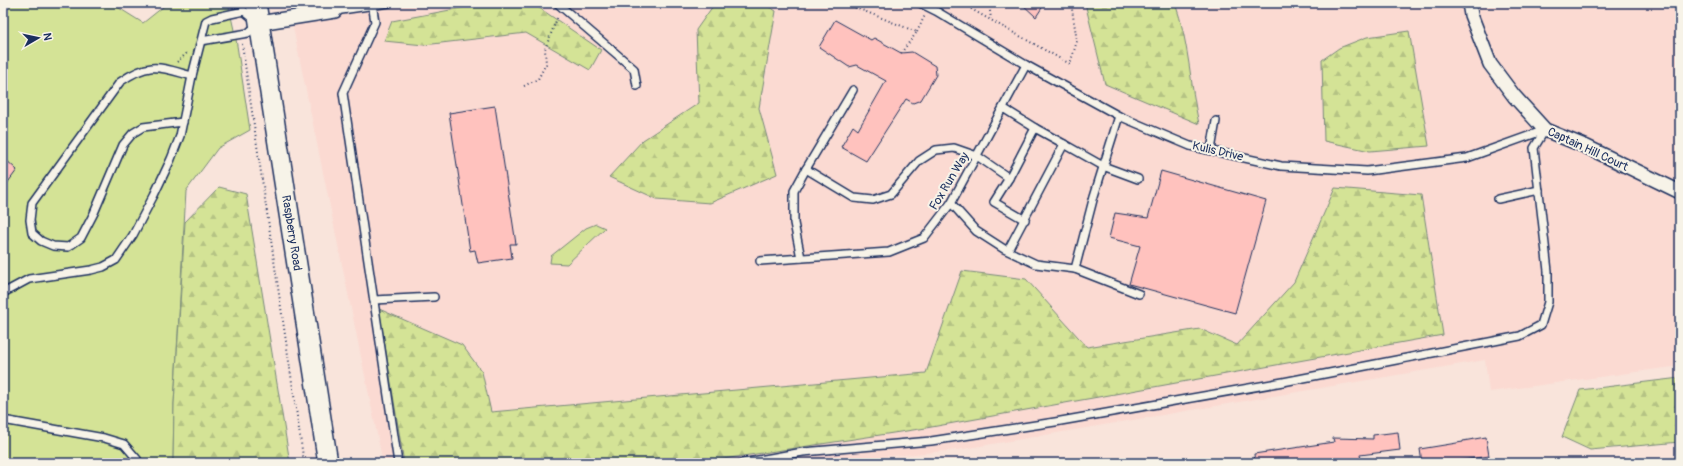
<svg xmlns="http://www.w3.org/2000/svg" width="1683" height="466" font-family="Pangolin,sans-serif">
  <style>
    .built { fill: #fbdad2 }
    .green { fill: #d4e396; stroke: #78897a }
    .forest { fill: url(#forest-firs); stroke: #78897a }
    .building { fill: #ffc2be; stroke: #1b2f5e }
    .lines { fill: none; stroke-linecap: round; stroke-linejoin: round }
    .lane-casing { stroke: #1b2f5e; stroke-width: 10 }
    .street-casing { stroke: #1b2f5e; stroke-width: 16 }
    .secondary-casing { stroke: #1b2f5e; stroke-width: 22 }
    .path { stroke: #1b2f5e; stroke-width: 2; stroke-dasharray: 1 3; stroke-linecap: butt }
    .lane { stroke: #f7f3e8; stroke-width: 7 }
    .street { stroke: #f7f3e8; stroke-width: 13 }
    .secondary { stroke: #f7f3e8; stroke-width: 19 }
    .labels { text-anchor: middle; stroke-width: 4; stroke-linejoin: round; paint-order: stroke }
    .street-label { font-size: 12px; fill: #1b2f5e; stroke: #f7f3e8 }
  </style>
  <defs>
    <pattern id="forest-firs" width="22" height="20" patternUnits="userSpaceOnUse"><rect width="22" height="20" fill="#d4e396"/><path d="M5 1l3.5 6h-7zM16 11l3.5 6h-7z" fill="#b5c384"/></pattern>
  </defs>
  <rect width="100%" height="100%" fill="#f9e4db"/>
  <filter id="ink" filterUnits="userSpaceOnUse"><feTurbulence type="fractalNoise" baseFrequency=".025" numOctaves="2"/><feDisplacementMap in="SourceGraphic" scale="8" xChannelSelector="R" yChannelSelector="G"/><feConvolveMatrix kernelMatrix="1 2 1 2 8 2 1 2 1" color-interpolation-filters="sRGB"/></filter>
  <g filter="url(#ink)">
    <polygon class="built" points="288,3 1680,3 1680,366 1489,392 1485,360 957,450 871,458 841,463 383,463"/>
    <g class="green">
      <polygon points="3,3 111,3 143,23 168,3 228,3 236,39 250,130 218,148 186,191 174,404 173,463 3,463"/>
      <polygon points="596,224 605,228 567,264 550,263 551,256 586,228"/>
    </g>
    <g class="forest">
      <polygon points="487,3 532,3 601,50 590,70 526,33 424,45 384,41 392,21"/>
      <polygon points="715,3 763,3 776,11 759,108 777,174 710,203 657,199 609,177 643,140 699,103 696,30"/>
      <path d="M1085 3H1175C1189 42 1190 84 1199 124L1105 84Z"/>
      <polygon points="1409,31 1429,146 1370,151 1324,141 1322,60 1339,48 1367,37"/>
      <polygon points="219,187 246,194 290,463 173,463 174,404 185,222"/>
      <polygon points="1335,188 1421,195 1443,335 926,428 697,463 404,463 379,309 462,345 482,372 491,412 926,373 962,271 1026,279 1087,347 1200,329 1237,345 1294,282"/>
      <polygon points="1680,378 1680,442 1590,450 1562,437 1580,390"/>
    </g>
    <g class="building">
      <polygon points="1021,3 1045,3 1036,17"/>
      <polygon points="835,20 871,40 874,38 901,53 912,52 935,66 936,75 921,100 913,103 906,99 866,161 841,147 853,126 858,130 886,81 857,65 849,67 819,47"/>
      <polygon points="495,106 516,244 510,244 512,258 478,263 475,250 470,251 449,113"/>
      <polygon points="3,157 17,170 3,189"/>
      <polygon points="1161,171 1266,201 1235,313 1129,284 1140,246 1109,238 1115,213 1148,218"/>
      <polygon points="1398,432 1400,450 1360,455 1362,463 1255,463 1254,454 1334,442 1333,438 1373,439 1373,435"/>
      <polygon points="1486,437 1489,456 1444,463 1422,463 1420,449 1463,442 1463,441"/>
    </g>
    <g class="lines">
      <defs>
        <g id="lane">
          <polyline points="372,3 375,22 343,93 398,463"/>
          <polyline points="557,3 634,69 637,86"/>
          <polyline points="920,3 936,11 1026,65 1119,116 1190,146 1281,166 1367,171 1467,158 1545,130"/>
          <polyline points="335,11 389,3"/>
          <polyline points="853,90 806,169 854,198 873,200 891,194 919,161 936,150 954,148 977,156 1009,178"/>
          <polyline points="1003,108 1035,128"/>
          <path d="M183 122 143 127 133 133 123 145 94 213 81 238 68 247 53 246 41 241 32 233 30 220 32 203 120 82C150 61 159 67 192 76"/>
          <polyline points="1064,144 1103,166 1138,179"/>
          <polyline points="1211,150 1216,121"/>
          <polyline points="1498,199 1539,190"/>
          <polyline points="951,203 976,231 1004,249 1036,264 1075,269 1094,196 1119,116"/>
          <polyline points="1008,250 1064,144 1035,128 1009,178 994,202 1025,220"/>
          <polyline points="801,258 794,223 794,191 806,169"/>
          <polyline points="760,261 889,252 924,238 951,203 1026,65"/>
          <polyline points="1075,269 1139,294"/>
          <polyline points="3,293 29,279 91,270 103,267 116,260 133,235 154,195 171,159 180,136 192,76 206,21 212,18 244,11 259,23 248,33 201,41"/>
          <polyline points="374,300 434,297"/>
          <polyline points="3,420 104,438 124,444 137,459 139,463"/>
          <polyline points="742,463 803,452 931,441 1055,422 1283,382 1520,336 1541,325 1548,302 1548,271 1534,148 1545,130"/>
        </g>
        <g id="street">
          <polyline points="1469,3 1471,15 1490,64 1514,96 1545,130 1587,147 1680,192"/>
          <polyline points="259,23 335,11"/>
        </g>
        <polyline id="secondary" points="256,3 328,463"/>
      </defs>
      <use href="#lane" class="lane-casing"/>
      <use href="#street" class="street-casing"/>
      <use href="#secondary" class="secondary-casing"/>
      <g class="path">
        <polyline points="844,3 917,32 901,53"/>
        <polyline points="989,3 991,19"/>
        <polyline points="575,5 583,3"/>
        <polyline points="971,9 1070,64 1077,41 1071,3"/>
        <polyline points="917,32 925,15"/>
        <polyline points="242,44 304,463"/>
        <polyline points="177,62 187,53"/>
        <polyline points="524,86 538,79 546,64 545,49 558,16"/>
      </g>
      <use href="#lane" class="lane"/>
      <use href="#street" class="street"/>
      <use href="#secondary" class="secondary"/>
    </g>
  </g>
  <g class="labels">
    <g class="street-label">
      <text transform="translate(1588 149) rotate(25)" y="4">Captain Hill Court</text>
      <text transform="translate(1218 151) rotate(13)" y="4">Kulis Drive</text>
      <text transform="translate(949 181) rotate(-59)" y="4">Fox Run Way</text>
      <text transform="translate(292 233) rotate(81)" y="4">Raspberry Road</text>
    </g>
  </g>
  <rect width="1683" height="466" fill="none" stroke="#f7f3e8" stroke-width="16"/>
  <rect x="8" y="8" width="1667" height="450" fill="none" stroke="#1b2f5e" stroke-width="1.5" filter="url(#ink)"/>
  <g transform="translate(38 38) rotate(81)" stroke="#f7f3e8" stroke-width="3" paint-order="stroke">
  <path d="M0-3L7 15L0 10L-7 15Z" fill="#1b2f5e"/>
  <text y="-6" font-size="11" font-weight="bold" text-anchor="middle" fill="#1b2f5e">N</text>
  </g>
</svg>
